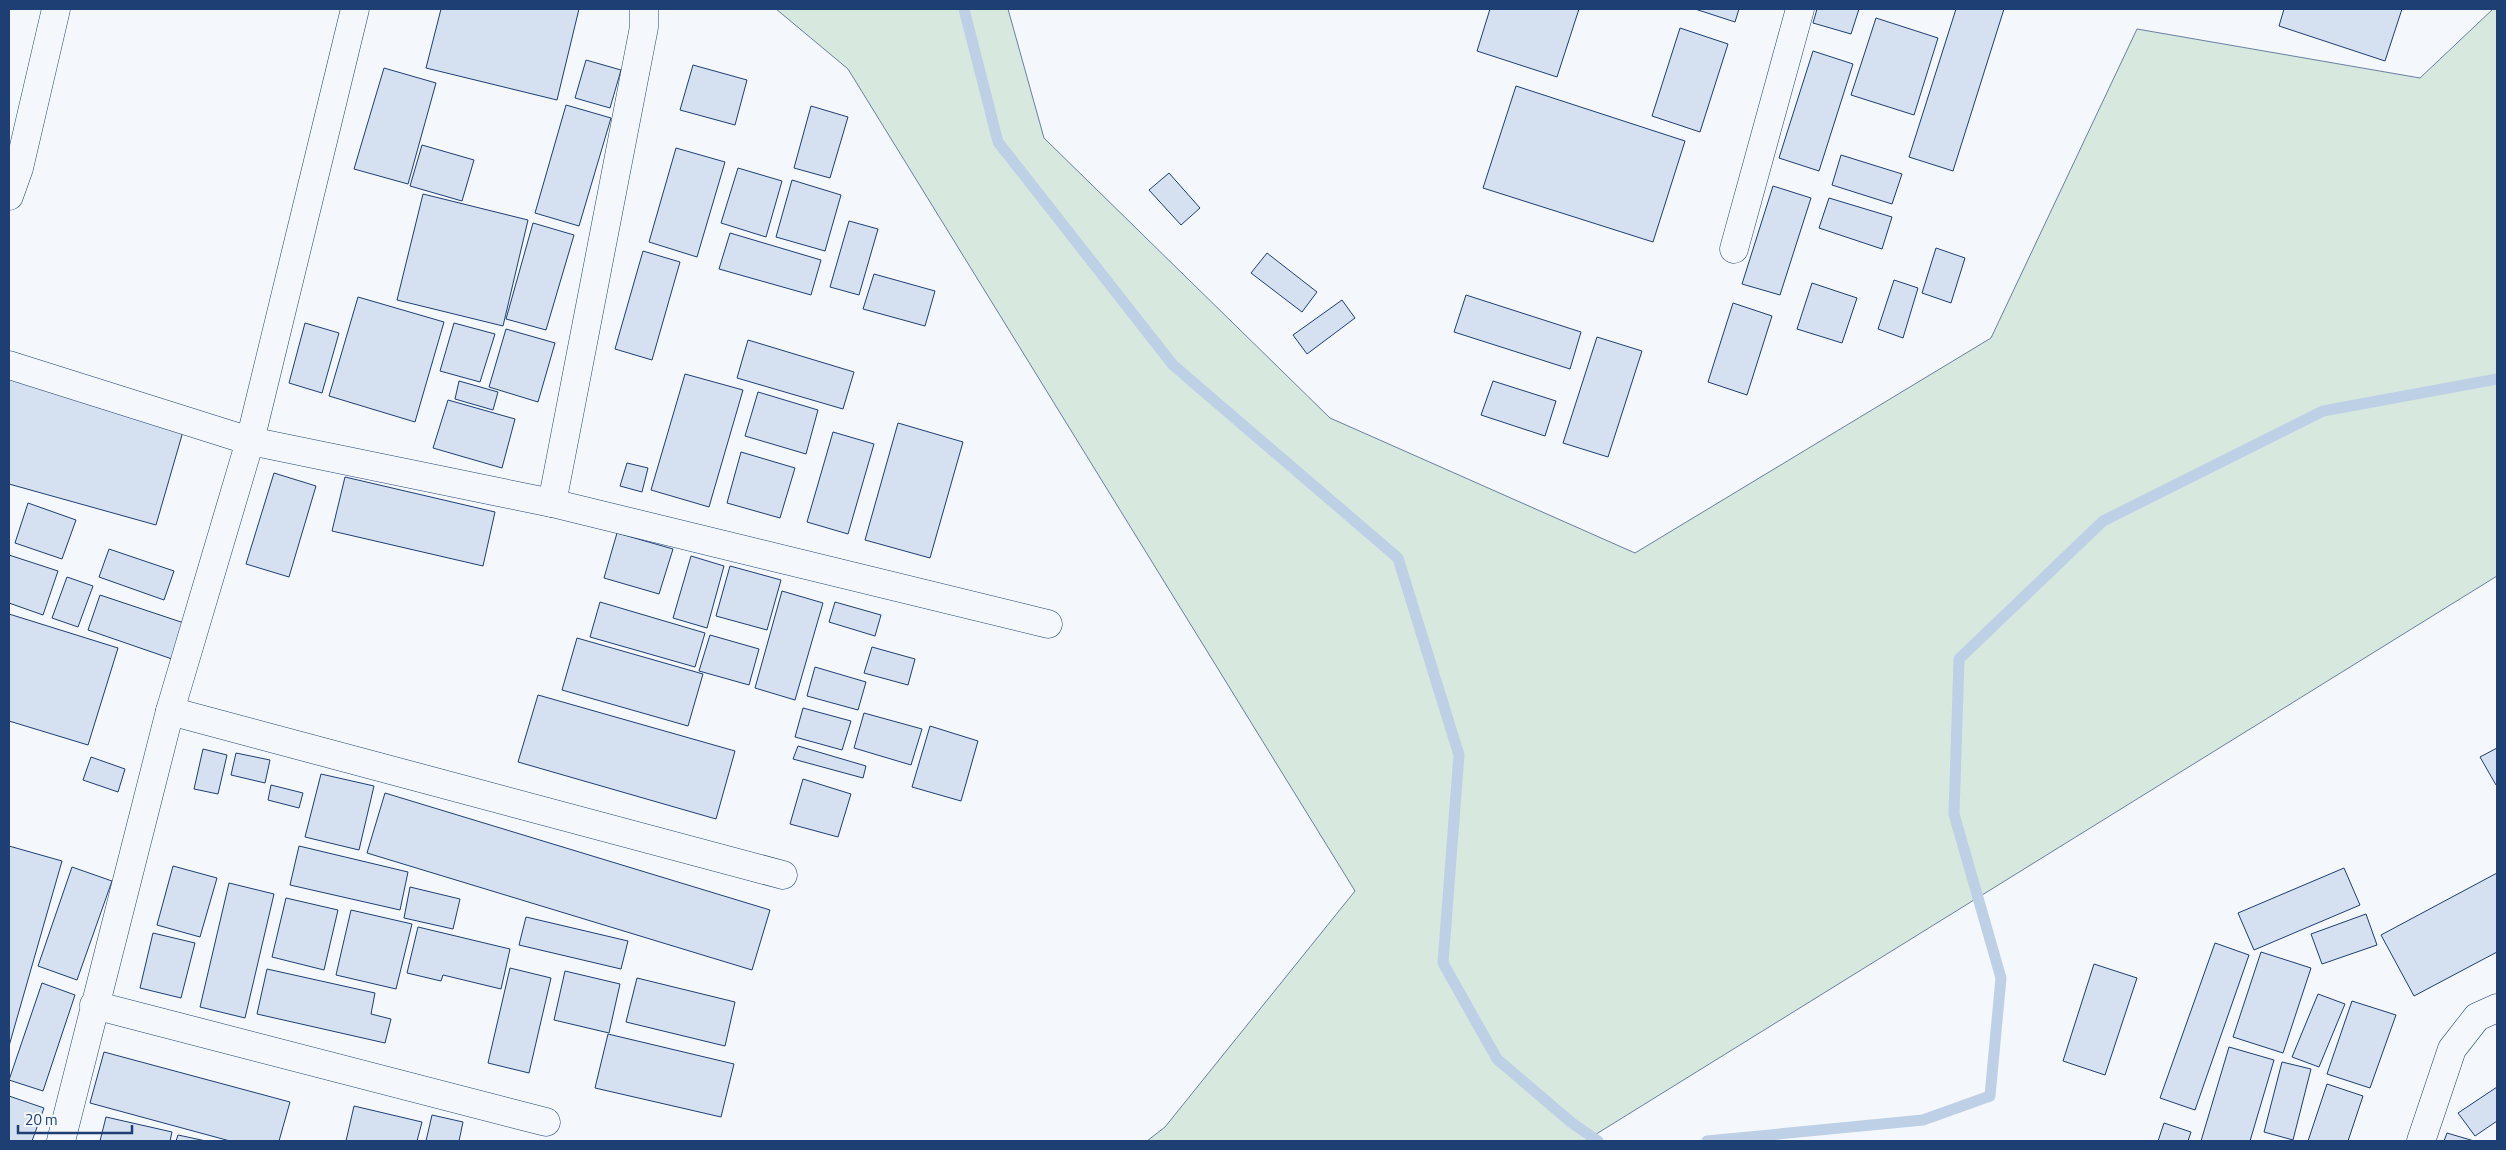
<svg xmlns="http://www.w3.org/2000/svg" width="2506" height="1150" font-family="'Titillium Web',sans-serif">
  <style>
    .green { fill: #d7e8df; stroke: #687fa3 }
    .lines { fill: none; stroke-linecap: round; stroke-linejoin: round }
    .stream { stroke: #bed0e5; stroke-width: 11 }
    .building { fill: #d5e0f0; stroke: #1d3f73 }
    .street-casing { stroke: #1d3f73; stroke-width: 29 }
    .street { stroke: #f4f7fb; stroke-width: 28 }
  </style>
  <rect width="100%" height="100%" fill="#f4f7fb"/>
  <polygon class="green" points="776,9 1008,9 1044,138 1330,418 1635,553 1991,338 2137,29 2420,78 2493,9 2497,9 2497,576 1585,1141 1147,1141 1165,1127 1355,891 848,69"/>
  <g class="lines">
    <g class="stream">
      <polyline points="964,9 998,142 1173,365 1398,558 1459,755 1443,963 1497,1059 1572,1123 1598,1141"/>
      <polyline points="1707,1141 1923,1120 1990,1096 2001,978 1954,814 1959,659 2103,521 2323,411 2497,379"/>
    </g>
  </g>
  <g class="building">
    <polygon points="441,9 579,9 557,100 426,68"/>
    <polygon points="1490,9 1579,9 1557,77 1477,51"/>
    <polygon points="1695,9 1739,9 1735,22"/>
    <polygon points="1817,9 1859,9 1851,34 1813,23"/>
    <polygon points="1956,9 2004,9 1953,171 1909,157"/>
    <polygon points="2284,9 2402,9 2385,61 2279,26"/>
    <polygon points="1876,18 1938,38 1914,115 1851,95"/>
    <polygon points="1680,28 1728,44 1700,132 1652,116"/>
    <polygon points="1813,51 1853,64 1819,171 1779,158"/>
    <polygon points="586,60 621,70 610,108 575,98"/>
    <polygon points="693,65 747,80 735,125 680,110"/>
    <polygon points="384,68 436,83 408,184 354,169"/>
    <polygon points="1516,86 1685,141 1653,242 1483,188"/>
    <polygon points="566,105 611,118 579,226 535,213"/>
    <polygon points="811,106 848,117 830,178 794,168"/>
    <polygon points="422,145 474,160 462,201 410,186"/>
    <polygon points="676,148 725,162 697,257 649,242"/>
    <polygon points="1841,155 1902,174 1892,204 1832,185"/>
    <polygon points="738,168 782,181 766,237 721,223"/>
    <polygon points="1169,173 1200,208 1181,225 1149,190"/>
    <polygon points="792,180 841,195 825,251 776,237"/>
    <polygon points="1773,186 1811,198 1780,295 1742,284"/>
    <polygon points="423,194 528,220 503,326 397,300"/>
    <polygon points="1829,198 1892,217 1882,249 1819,228"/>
    <polygon points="849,221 878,229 859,295 830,287"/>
    <polygon points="533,223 574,235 546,330 506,319"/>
    <polygon points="730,233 821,260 811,295 719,269"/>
    <polygon points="1936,248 1965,258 1951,303 1922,293"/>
    <polygon points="643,251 680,262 652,360 615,349"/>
    <polygon points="1267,253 1317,292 1302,312 1251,273"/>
    <polygon points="874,274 935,291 925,326 863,309"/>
    <polygon points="1894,280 1918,288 1903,338 1878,329"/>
    <polygon points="1812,283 1857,298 1842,343 1797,329"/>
    <polygon points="1466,295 1581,332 1570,369 1454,332"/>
    <polygon points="358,297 444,322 415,422 329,396"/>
    <polygon points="1342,300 1355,318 1307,354 1293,335"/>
    <polygon points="1733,303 1772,316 1747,395 1708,382"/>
    <polygon points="305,323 339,333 322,393 289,383"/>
    <polygon points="454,323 495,334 480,382 440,371"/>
    <polygon points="506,329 555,343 538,402 489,387"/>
    <polygon points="1597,337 1642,351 1608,457 1563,443"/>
    <polygon points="748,340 854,372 843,409 737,378"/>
    <polygon points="685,374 743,390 709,507 651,490"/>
    <polygon points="9,378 184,428 156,525 9,484"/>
    <polygon points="459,381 498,392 493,410 455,399"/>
    <polygon points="1493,381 1556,401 1545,436 1481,415"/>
    <polygon points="758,392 818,410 806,454 745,436"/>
    <polygon points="448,400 515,419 502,468 433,448"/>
    <polygon points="898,423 963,442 930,558 865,540"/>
    <polygon points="833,432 874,444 848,534 807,522"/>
    <polygon points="741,452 795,468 780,518 727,503"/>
    <polygon points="627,463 648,468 642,492 620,486"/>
    <polygon points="274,473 316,486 289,577 246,564"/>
    <polygon points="345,477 495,512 483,566 332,531"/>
    <polygon points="28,503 76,520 62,559 15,543"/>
    <polygon points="617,533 673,549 659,594 604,578"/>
    <polygon points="109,549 174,571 164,600 99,577"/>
    <polygon points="9,555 58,571 43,615 9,603"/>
    <polygon points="691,556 724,566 707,628 673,618"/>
    <polygon points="730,566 781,580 767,630 716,616"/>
    <polygon points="67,577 93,586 78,627 52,618"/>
    <polygon points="782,591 823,603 795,700 755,688"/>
    <polygon points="100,595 184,623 172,659 88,630"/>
    <polygon points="600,602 705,633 695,667 590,637"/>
    <polygon points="835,602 881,615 875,636 829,622"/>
    <polygon points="9,614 118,648 88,745 9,721"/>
    <polygon points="710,635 759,649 749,685 699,671"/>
    <polygon points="577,638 703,674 688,726 562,690"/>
    <polygon points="872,647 915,659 908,685 864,673"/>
    <polygon points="815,667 866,682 858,710 807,696"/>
    <polygon points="538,695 735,751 716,819 518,762"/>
    <polygon points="803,708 851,721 842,750 795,737"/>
    <polygon points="864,713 922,729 911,765 854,748"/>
    <polygon points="930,726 978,741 961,801 912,787"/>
    <polygon points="798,746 866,766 863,778 793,759"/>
    <polygon points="2497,748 2497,785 2496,785 2480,757"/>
    <polygon points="203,749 227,755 218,794 194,789"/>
    <polygon points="236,753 270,760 265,783 231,775"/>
    <polygon points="91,757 125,769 118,792 83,780"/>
    <polygon points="321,774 374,786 359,850 305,837"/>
    <polygon points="803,779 851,794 838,837 790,824"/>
    <polygon points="271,785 303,793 299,808 268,800"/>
    <polygon points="385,793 770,910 752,970 367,853"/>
    <polygon points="9,846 62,861 9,1046"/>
    <polygon points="299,846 408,872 400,910 290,885"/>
    <polygon points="173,866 217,878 200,937 157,925"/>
    <polygon points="72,867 112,881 77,980 38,966"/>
    <polygon points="2344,868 2360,905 2254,950 2238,913"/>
    <polygon points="2497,873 2497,952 2414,996 2381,935"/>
    <polygon points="229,883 274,894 245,1018 200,1007"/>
    <polygon points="410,887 460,899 453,929 404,918"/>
    <polygon points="286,898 338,910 324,970 272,957"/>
    <polygon points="351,910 412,924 396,989 336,975"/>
    <polygon points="2366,914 2377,945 2322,964 2311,934"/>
    <polygon points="526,917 628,941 621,969 519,945"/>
    <polygon points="418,927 510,949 501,989 443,975 441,981 407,973"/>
    <polygon points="153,933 195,943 181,998 140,988"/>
    <polygon points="2215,943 2249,955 2195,1110 2160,1098"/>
    <polygon points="2261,952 2311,968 2283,1053 2233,1037"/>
    <polygon points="2094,964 2137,978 2105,1075 2063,1061"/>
    <polygon points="510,968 551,978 529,1073 488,1063"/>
    <polygon points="267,969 375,993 371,1014 391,1019 385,1043 257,1014"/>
    <polygon points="565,971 620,984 609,1033 554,1020"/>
    <polygon points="637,978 735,1002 725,1046 626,1022"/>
    <polygon points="42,983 75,995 43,1091 9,1080"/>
    <polygon points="2318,994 2345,1004 2319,1067 2292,1057"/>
    <polygon points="2352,1001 2396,1015 2370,1088 2327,1074"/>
    <polygon points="608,1034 734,1064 721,1117 595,1088"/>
    <polygon points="2229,1047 2274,1060 2250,1141 2201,1141"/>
    <polygon points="104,1052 290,1102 279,1141 230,1141 90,1103"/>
    <polygon points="2282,1062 2311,1069 2293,1140 2264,1132"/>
    <polygon points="2327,1084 2363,1096 2348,1141 2308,1141"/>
    <polygon points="2497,1087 2497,1121 2475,1136 2458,1113"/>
    <polygon points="9,1096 44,1108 32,1141 9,1141"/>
    <polygon points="354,1106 422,1122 417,1141 346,1141"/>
    <polygon points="432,1115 463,1122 459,1141 426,1141"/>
    <polygon points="106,1117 172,1132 170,1141 100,1141"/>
    <polygon points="2164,1123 2191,1132 2188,1141 2158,1141"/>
    <polygon points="2447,1133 2474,1141 2444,1141"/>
    <polygon points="178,1135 206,1141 176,1141"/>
  </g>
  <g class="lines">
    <defs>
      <g id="street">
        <polyline points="9,196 19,168 56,9"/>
        <polyline points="1734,249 1800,9"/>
        <polyline points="9,365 250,441 552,503 1048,624"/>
        <polyline points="552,503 644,27 644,9"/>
        <polyline points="170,711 783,875"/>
        <polyline points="94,1005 546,1122"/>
        <polyline points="61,1141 170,711 250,441 355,9"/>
        <polyline points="2421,1141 2452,1049 2477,1017 2497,1008"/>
      </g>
    </defs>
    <use href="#street" class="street-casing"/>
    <use href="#street" class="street"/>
  </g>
  <rect width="2506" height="1150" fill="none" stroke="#1d3f73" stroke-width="20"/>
  <path d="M18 1125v8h114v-8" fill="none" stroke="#1d3f73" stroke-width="2.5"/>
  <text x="25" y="1125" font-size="15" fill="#1d3f73" stroke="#f4f7fb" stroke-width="4" paint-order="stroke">20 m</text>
</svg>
